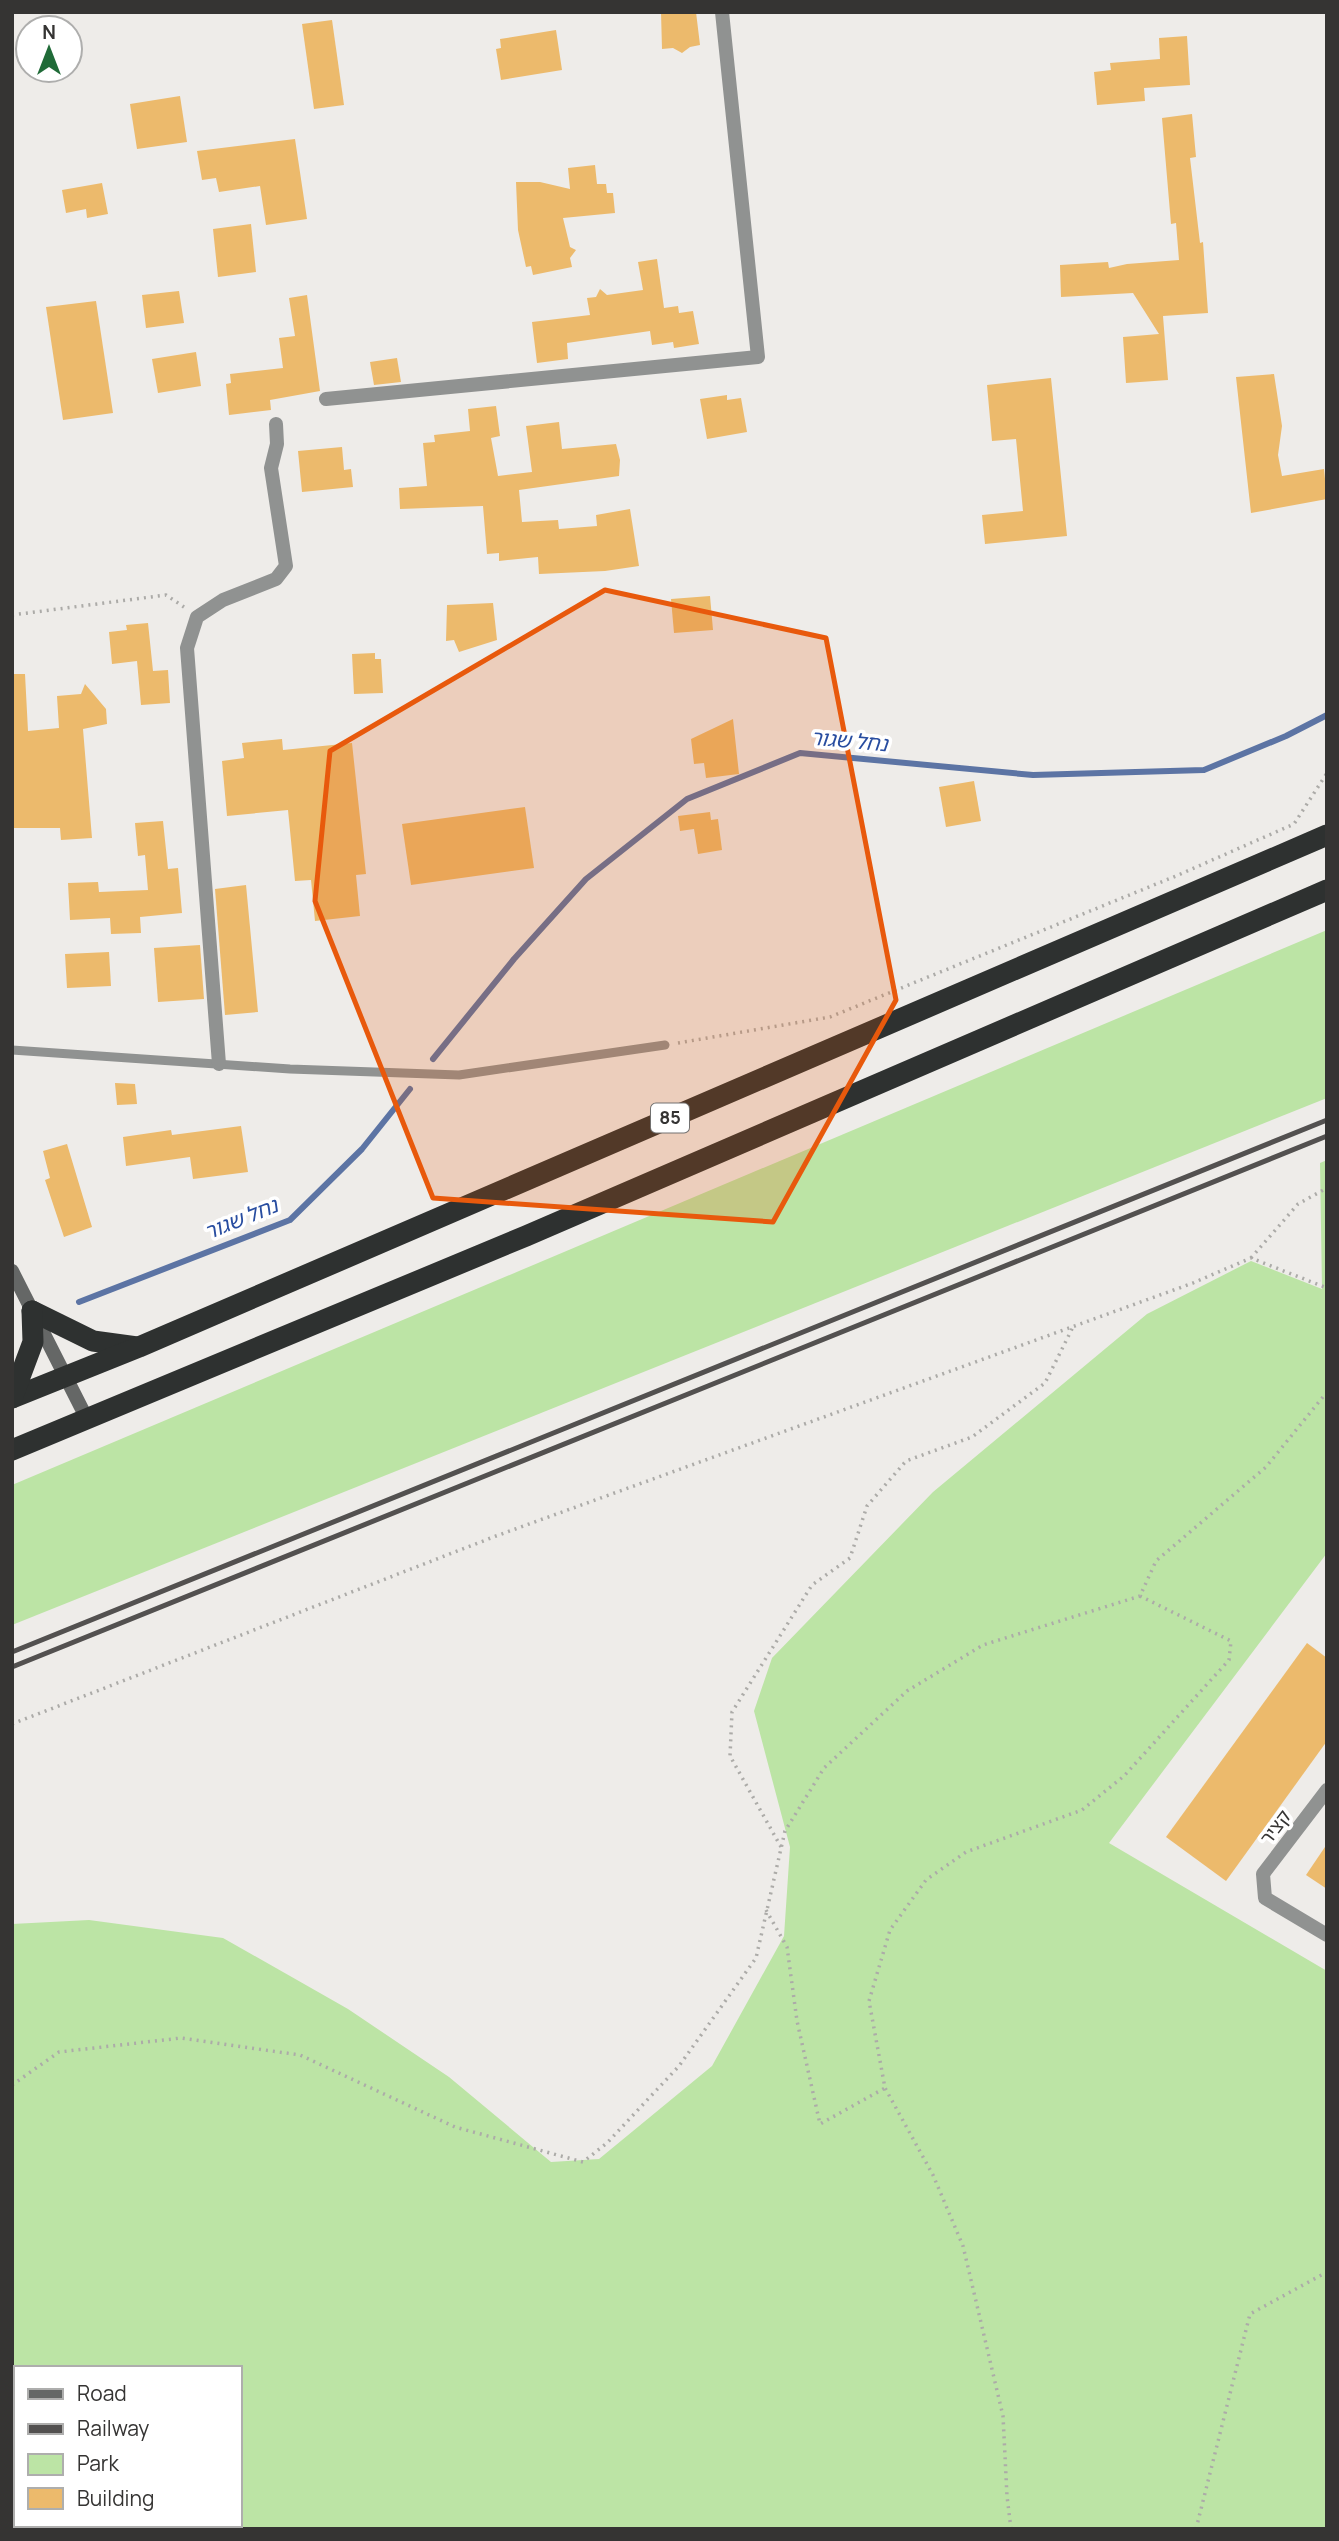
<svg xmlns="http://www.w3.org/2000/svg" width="1339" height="2541" font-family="Manrope,'Noto Sans Hebrew',sans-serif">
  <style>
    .green { fill: #bce4a5; fill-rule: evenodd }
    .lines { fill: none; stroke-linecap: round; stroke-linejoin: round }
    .stream { stroke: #5c74a4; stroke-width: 6 }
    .building { fill: #ecba6c }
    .path { stroke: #acaba8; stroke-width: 3.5; stroke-dasharray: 2 5; stroke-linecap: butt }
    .lane { stroke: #909291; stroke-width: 9 }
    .street { stroke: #909291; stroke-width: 14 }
    .secondary { stroke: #656766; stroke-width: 14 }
    .highway { stroke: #2e3130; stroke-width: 21 }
    .rail { stroke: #535150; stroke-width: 5 }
    .marked { fill: #e8590c; fill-opacity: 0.2; stroke: #e8590c; stroke-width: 5; stroke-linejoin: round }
    .labels { text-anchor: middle; stroke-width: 7; stroke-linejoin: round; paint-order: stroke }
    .shield { fill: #fff; stroke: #727170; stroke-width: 2 }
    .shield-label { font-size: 18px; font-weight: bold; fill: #353433 }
    .street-label { font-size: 19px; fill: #353433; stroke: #fff }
    .water-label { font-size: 21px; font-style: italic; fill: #284da0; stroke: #fff }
  </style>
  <rect width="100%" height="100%" fill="#eeece9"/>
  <g class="green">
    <polygon points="1327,930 1327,1098 12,1625 12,1485"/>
    <path d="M1327 1160V1553L1109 1843 1327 1971V2529H12V1924L89 1920 223 1938 348 2009 449 2077 551 2162 599 2159 712 2066 784 1936 790 1847 754 1711 772 1658 933 1492 1147 1314 1251 1261 1322 1289 1320 1163ZM16 2368H240V2525H16Z"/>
  </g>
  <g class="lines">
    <g class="stream">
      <polyline points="433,1059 514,959 586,879 687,799 800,753 1033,775 1204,770 1286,736 1327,715"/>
      <polyline points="79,1302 290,1220 362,1149 410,1089"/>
    </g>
  </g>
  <g class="building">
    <polygon points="661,12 696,12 700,45 690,47 682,53 673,48 662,49"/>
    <polygon points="332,20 344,105 314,109 302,24"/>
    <polygon points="556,30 562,70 501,80 496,49 501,48 500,39"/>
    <polygon points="1187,36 1190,85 1144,88 1145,101 1097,105 1094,72 1111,70 1110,63 1160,59 1159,38"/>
    <polygon points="180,96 187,142 137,149 130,104"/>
    <polygon points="1192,114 1196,157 1190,158 1200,243 1203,242 1208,313 1163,316 1168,380 1126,383 1123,337 1159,334 1133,293 1061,297 1060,265 1108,262 1109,268 1127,264 1179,260 1176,223 1171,224 1162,118"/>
    <polygon points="295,139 307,219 266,225 260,186 219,192 216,178 202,180 197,151"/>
    <polygon points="595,165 597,184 606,184 607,193 613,193 615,213 563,218 570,247 576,250 570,258 572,267 533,275 531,266 526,267 518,230 516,182 540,182 570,189 568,168"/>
    <polygon points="102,183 108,214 87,218 86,209 66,213 62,190"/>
    <polygon points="251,224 256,272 218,277 213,229"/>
    <polygon points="657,259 664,308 678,306 679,313 693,311 699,344 674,348 673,342 652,345 650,331 567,343 568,359 537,363 532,322 590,315 587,298 596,297 600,289 607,295 643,290 638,262"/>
    <polygon points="179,291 184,323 146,328 142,295"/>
    <polygon points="307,295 320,391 270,400 271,410 229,415 226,384 231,383 230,374 283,368 279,338 295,336 289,298"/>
    <polygon points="96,301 113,413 63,420 46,307"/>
    <polygon points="196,352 201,386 158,393 152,359"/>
    <polygon points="397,358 401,382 374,385 370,362"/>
    <polygon points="1274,374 1282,426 1278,455 1282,476 1324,469 1327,499 1251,513 1236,377"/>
    <polygon points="1051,378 1067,536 985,544 982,515 1023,511 1016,439 992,441 987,385"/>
    <polygon points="727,395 727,400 741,398 747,432 707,439 700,399"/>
    <polygon points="496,406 500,436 491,438 498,476 532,472 526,426 559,422 562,449 616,444 620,460 619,476 519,490 522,522 558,520 559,529 597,526 596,515 630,509 639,566 605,571 539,574 538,557 499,561 499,553 487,554 483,506 400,509 399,488 427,486 423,443 435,442 434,435 470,431 468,409"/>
    <polygon points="342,447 344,470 351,469 353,487 302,492 298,451"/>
    <polygon points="710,596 713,630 674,633 671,599"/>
    <polygon points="493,603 497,640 459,652 454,640 446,641 447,605"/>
    <polygon points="148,623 153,671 168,670 170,703 141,705 137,661 112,664 109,632 127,630 126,625"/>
    <polygon points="375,653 375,659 381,659 383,693 354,694 352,654"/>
    <polygon points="12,674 25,674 28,731 59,728 57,696 81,694 85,684 106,709 107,724 83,729 92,838 61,840 60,828 12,828"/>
    <polygon points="733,719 739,774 706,778 704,763 694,764 691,739"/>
    <polygon points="282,739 283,750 352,743 366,874 356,875 360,916 315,921 311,880 295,881 288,810 227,816 222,761 244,758 242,743"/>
    <polygon points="974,781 981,821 946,827 939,787"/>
    <polygon points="525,807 534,868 411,885 402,824"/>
    <polygon points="710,812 711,820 718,819 722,850 698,854 694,829 680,831 678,816"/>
    <polygon points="163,821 168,869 178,868 182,913 140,917 141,933 111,934 110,918 70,920 68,883 98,882 99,892 148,890 145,855 138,856 135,823"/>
    <polygon points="246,885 258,1012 225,1015 215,889"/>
    <polygon points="200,945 204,999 158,1002 154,948"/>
    <polygon points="109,952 111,986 67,988 65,954"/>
    <polygon points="115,1083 135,1084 137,1104 117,1105"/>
    <polygon points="241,1126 248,1172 193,1179 190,1157 126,1166 123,1137 171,1130 172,1135"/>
    <polygon points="67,1144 92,1227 64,1237 45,1180 50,1178 43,1151"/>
    <polygon points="1307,1643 1327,1658 1327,1741 1226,1881 1166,1837"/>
    <polygon points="1327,1844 1327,1889 1306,1875"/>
  </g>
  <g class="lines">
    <g class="path">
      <polyline points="12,615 166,595 184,607"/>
      <polyline points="678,1043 830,1017 1176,876 1294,824 1327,773"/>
      <polyline points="1251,1258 1298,1204 1327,1188"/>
      <polyline points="12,1724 496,1536 1193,1283 1251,1258 1327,1288"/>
      <polyline points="781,1847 730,1756 732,1712 812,1585 850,1558 867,1506 906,1461 972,1437 1045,1383 1073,1327"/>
      <polyline points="766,1910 787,1947 797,2021 820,2124 885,2088"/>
      <polyline points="12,2085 59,2052 181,2038 300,2055 455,2127 583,2162 607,2143 679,2066 756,1958 785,1831 824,1768 907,1691 983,1645 1140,1596 1156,1561 1266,1467 1327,1392"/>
      <polyline points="1011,2529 1007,2496 1003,2416 963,2246 933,2175 885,2088 869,2001 890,1930 926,1880 966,1852 1082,1810 1124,1776 1229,1660 1231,1641 1140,1596"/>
      <polyline points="1196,2529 1250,2314 1327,2272"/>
    </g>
    <polyline class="lane" points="12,1050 290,1069 459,1075 665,1045"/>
    <g class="street">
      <polyline points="326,399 758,357 722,12"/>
      <polyline points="219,1064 187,648 197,617 223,600 276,579 286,566 271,468 277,444 276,424"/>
      <polyline points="1327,1790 1263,1874 1265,1898 1327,1935"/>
      <polyline points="222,2525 227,2529"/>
      <polyline points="187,2529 193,2525"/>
    </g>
    <polyline class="secondary" points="12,1271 87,1419"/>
    <g class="highway">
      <polyline points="32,1311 93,1341 137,1347"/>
      <polyline points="12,1398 139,1347 1327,835"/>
      <polyline points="12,1398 33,1342 32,1311"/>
      <polyline points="12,1450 526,1236 1327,890"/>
    </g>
    <g class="rail">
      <polyline points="12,1652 1327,1120"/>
      <polyline points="12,1667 1327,1136"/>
    </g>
  </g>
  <path class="marked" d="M605 590 826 638 896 1000 773 1222 433 1198 315 901 330 751Z"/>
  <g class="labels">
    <rect class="shield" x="651" y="1103.5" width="38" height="29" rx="5"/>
    <g class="shield-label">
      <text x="670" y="1124">85</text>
    </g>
    <g class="street-label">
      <text transform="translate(1275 1827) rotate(-53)" y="7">קציר</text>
    </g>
    <g class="water-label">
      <text transform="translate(849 741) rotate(5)" y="7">נחל שגור</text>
      <text transform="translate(241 1219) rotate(-22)" y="7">נחל שגור</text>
    </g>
  </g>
  <rect width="1339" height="2541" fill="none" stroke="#353433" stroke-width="28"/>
  <rect x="14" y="2366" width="228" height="161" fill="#ffffff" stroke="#aeaead" stroke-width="2"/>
  <rect x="28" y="2389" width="35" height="10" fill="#656766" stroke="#aeaead" stroke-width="2"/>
  <text x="77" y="2401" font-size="21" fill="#353433">Road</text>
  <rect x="28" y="2424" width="35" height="10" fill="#535150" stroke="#aeaead" stroke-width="2"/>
  <text x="77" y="2436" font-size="21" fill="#353433">Railway</text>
  <rect x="28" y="2454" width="35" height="21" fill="#bce4a5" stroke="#aeaead" stroke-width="2"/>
  <text x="77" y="2471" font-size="21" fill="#353433">Park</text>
  <rect x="28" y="2488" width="35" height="21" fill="#ecba6c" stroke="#aeaead" stroke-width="2"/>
  <text x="77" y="2506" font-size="21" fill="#353433">Building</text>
  <g transform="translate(49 49)"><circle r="33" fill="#ffffff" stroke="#aeaead" stroke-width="2"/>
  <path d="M0-5L12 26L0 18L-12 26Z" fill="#206b38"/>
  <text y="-10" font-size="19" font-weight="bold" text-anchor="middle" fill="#353433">N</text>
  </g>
</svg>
